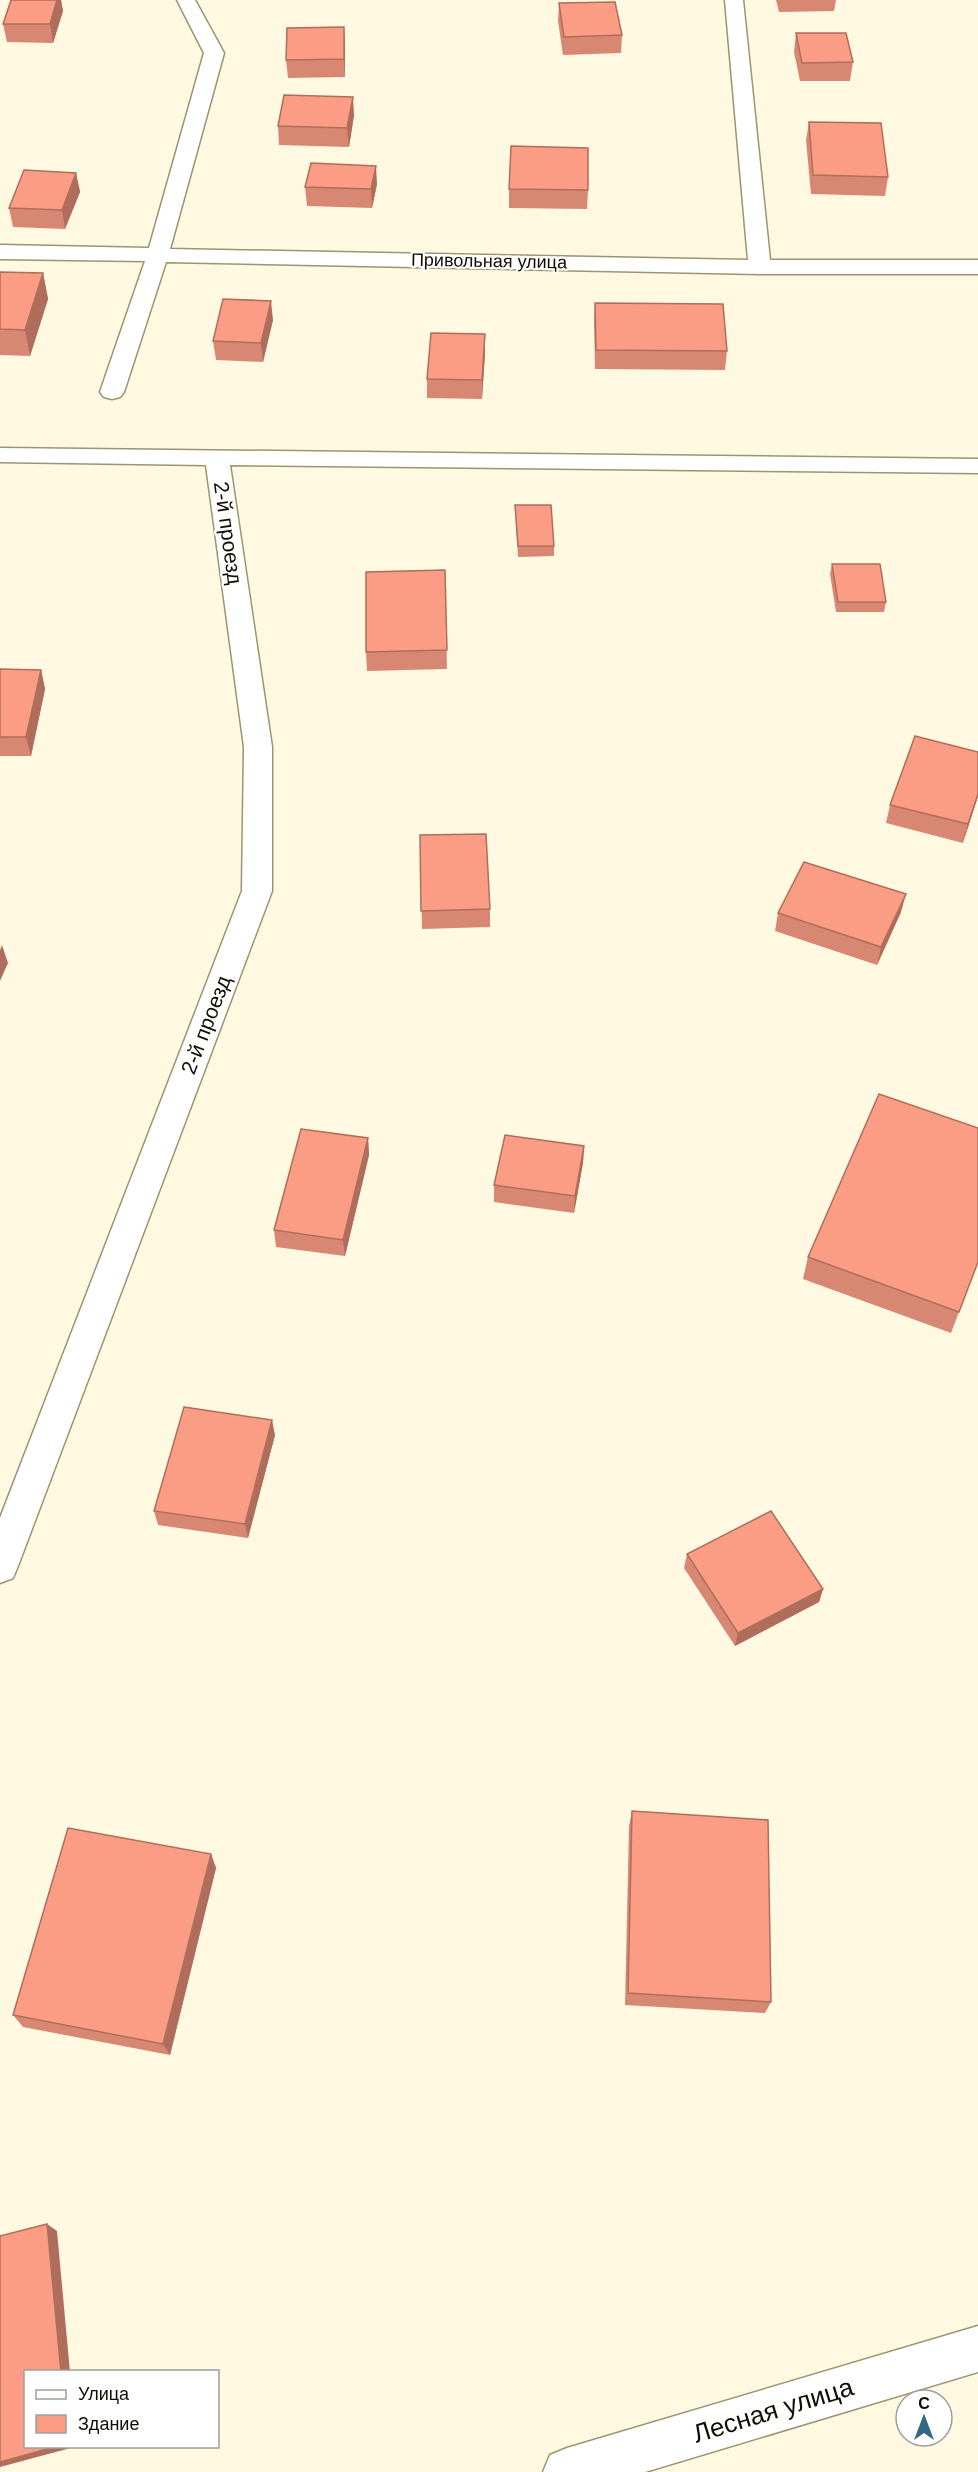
<svg xmlns="http://www.w3.org/2000/svg" width="978" height="2472" font-family="Helvetica,sans-serif">
  <style>
    .lines { fill: none; stroke-linecap: round; stroke-linejoin: round }
    .minor-casing { stroke: #9d9471; stroke-width: 3 }
    .minor { fill: #fff; fill-rule: evenodd }
    .wall { fill: #d78772 }
    .shaded-wall { fill: #af6e5c }
    .building { fill: #fa9d84; stroke: #af6e5c; stroke-width: 1.5 }
    .labels { text-anchor: middle; stroke-width: 4.5; stroke-linejoin: round; paint-order: stroke }
    .far-street-label { font-size: 18px; fill: #100d02; stroke: #fff }
    .street-label { font-size: 21px; fill: #100d02; stroke: #fff }
    .near-street-label { font-size: 26px; fill: #100d02; stroke: #fff }
  </style>
  <rect width="100%" height="100%" fill="#fff9e2"/>
  <g class="lines">
    <defs>
      <g id="minor">
        <polygon points="177,0 195,0 224,53 170,249 748,260 725,0 743,0 770,260 978,260 978,274 760,274 166,262 124,392 120,397 112,399 104,397 100,392 145,261 0,259 0,245 149,248 204,53"/>
        <polygon points="0,448 978,459 978,473 230,465 272,747 272,891 18,1566 13,1578 0,1583 0,1518 242,891 244,747 206,465 0,462"/>
        <polygon points="978,2326 978,2372 645,2472 543,2472 550,2455 567,2448"/>
      </g>
    </defs>
    <use href="#minor" class="minor-casing"/>
    <use href="#minor" class="minor"/>
  </g>
  <g class="wall">
    <polygon points="11,0 61,0 63,11 53,43 7,42 3,24"/>
    <polygon points="776,0 836,0 834,11 779,12"/>
    <polygon points="559,3 622,35 621,53 563,55 558,21"/>
    <polygon points="796,33 853,62 850,81 800,81 794,52"/>
    <polygon points="345,45 345,77 288,78 286,60"/>
    <polygon points="354,115 349,147 279,145 278,126"/>
    <polygon points="809,122 888,177 885,196 811,194 806,140"/>
    <polygon points="76,173 80,192 65,229 13,227 9,208"/>
    <polygon points="377,184 372,208 307,206 305,187"/>
    <polygon points="509,189 588,190 587,209 509,208"/>
    <polygon points="0,272 43,273 48,299 30,356 0,355"/>
    <polygon points="595,303 727,351 725,370 595,369 594,322"/>
    <polygon points="273,320 263,362 216,360 213,341"/>
    <polygon points="485,334 485,353 482,399 427,398 427,379"/>
    <polygon points="515,505 554,546 554,556 518,557"/>
    <polygon points="832,564 886,602 884,612 836,612 830,574"/>
    <polygon points="445,570 447,669 367,671 366,652"/>
    <polygon points="0,669 41,670 45,689 31,756 0,756"/>
    <polygon points="978,796 963,843 886,823 890,805"/>
    <polygon points="420,835 490,909 490,927 422,929"/>
    <polygon points="901,912 877,965 775,931 778,913"/>
    <polygon points="368,1138 369,1155 345,1256 276,1247 274,1230"/>
    <polygon points="584,1146 583,1163 574,1213 494,1202 494,1185"/>
    <polygon points="808,1257 978,1262 951,1333 803,1279"/>
    <polygon points="275,1435 248,1538 158,1525 154,1511"/>
    <polygon points="687,1554 823,1589 819,1602 735,1646 684,1568"/>
    <polygon points="632,1811 771,2002 765,2013 625,2005 629,1826"/>
    <polygon points="211,1854 216,1868 170,2055 23,2027 13,2015"/>
  </g>
  <g class="shaded-wall">
    <polygon points="57,0 61,0 63,11 53,43 50,24"/>
    <polygon points="344,27 345,45 345,77 344,59"/>
    <polygon points="353,97 354,115 349,147 347,128"/>
    <polygon points="376,166 377,184 372,208 371,189"/>
    <polygon points="76,173 80,192 65,229 62,210"/>
    <polygon points="43,273 48,299 30,356 25,330"/>
    <polygon points="271,301 273,320 263,362 261,343"/>
    <polygon points="485,334 485,353 482,399 482,380"/>
    <polygon points="41,670 45,689 31,756 26,737"/>
    <polygon points="978,794 978,796 963,843 968,824"/>
    <polygon points="906,894 901,912 877,965 881,947"/>
    <polygon points="2,945 8,963 0,981 0,950"/>
    <polygon points="368,1138 369,1155 345,1256 343,1240"/>
    <polygon points="584,1146 583,1163 574,1213 575,1196"/>
    <polygon points="272,1420 275,1435 248,1538 245,1524"/>
    <polygon points="823,1589 819,1602 735,1646 738,1633"/>
    <polygon points="211,1854 216,1868 170,2055 163,2044"/>
    <polygon points="47,2224 57,2231 70,2372 61,2372"/>
    <polygon points="58,2446 78,2446 0,2467 0,2462"/>
  </g>
  <g class="building">
    <polygon points="11,0 57,0 50,24 3,24"/>
    <polygon points="615,2 622,35 564,37 559,3"/>
    <polygon points="344,27 344,59 286,60 287,28"/>
    <polygon points="796,33 846,33 853,62 802,63"/>
    <polygon points="284,95 353,97 347,128 278,126"/>
    <polygon points="809,122 881,123 888,177 813,175"/>
    <polygon points="511,146 588,148 588,190 509,189"/>
    <polygon points="311,163 376,166 371,189 305,187"/>
    <polygon points="24,170 76,173 62,210 9,208"/>
    <polygon points="0,272 43,273 25,330 0,329"/>
    <polygon points="223,299 271,301 261,343 213,341"/>
    <polygon points="595,303 723,304 727,351 596,350"/>
    <polygon points="431,333 485,334 482,380 427,379"/>
    <polygon points="515,505 551,505 554,546 518,546"/>
    <polygon points="832,564 880,564 886,602 838,602"/>
    <polygon points="445,570 447,650 366,652 366,572"/>
    <polygon points="0,669 41,670 26,737 0,737"/>
    <polygon points="915,736 978,752 978,794 968,824 890,805"/>
    <polygon points="486,834 490,909 421,911 420,835"/>
    <polygon points="804,862 906,894 881,947 778,913"/>
    <polygon points="879,1094 978,1128 978,1262 959,1312 808,1257"/>
    <polygon points="301,1129 368,1138 343,1240 274,1230"/>
    <polygon points="505,1135 584,1146 575,1196 494,1185"/>
    <polygon points="184,1407 272,1420 245,1524 154,1511"/>
    <polygon points="771,1511 823,1589 738,1633 687,1554"/>
    <polygon points="632,1811 768,1820 771,2002 628,1993"/>
    <polygon points="68,1828 211,1854 163,2044 13,2015"/>
    <polygon points="47,2224 61,2372 26,2372 26,2446 58,2446 0,2462 0,2236"/>
  </g>
  <g class="labels">
    <g class="far-street-label">
      <text transform="translate(489 261) rotate(1)" y="6">Привольная улица</text>
    </g>
    <g class="street-label">
      <text transform="translate(228 533) rotate(82)" y="7">2-й проезд</text>
      <text transform="translate(206 1025) rotate(-69)" y="7">2-й проезд</text>
    </g>
    <g class="near-street-label">
      <text transform="translate(773 2410) rotate(-17)" y="9">Лесная улица</text>
    </g>
  </g>
  <rect x="24" y="2370" width="195" height="78" fill="#ffffff" stroke="#9f9e9a" stroke-width="1.5"/>
  <rect x="36" y="2390" width="30" height="9" fill="#ffffff" stroke="#9f9e9a" stroke-width="1.5"/>
  <text x="78" y="2400" font-size="18" fill="#100d02">Улица</text>
  <rect x="36" y="2415" width="30" height="18" fill="#fa9d84" stroke="#9f9e9a" stroke-width="1.5"/>
  <text x="78" y="2430" font-size="18" fill="#100d02">Здание</text>
  <g transform="translate(924 2418)"><circle r="28" fill="#ffffff" stroke="#9f9e9a" stroke-width="1.5"/>
  <path d="M0-4.5L10 22L0 15L-10 22Z" fill="#336784"/>
  <text y="-9" font-size="16" font-weight="bold" text-anchor="middle" fill="#100d02">С</text>
  </g>
</svg>
